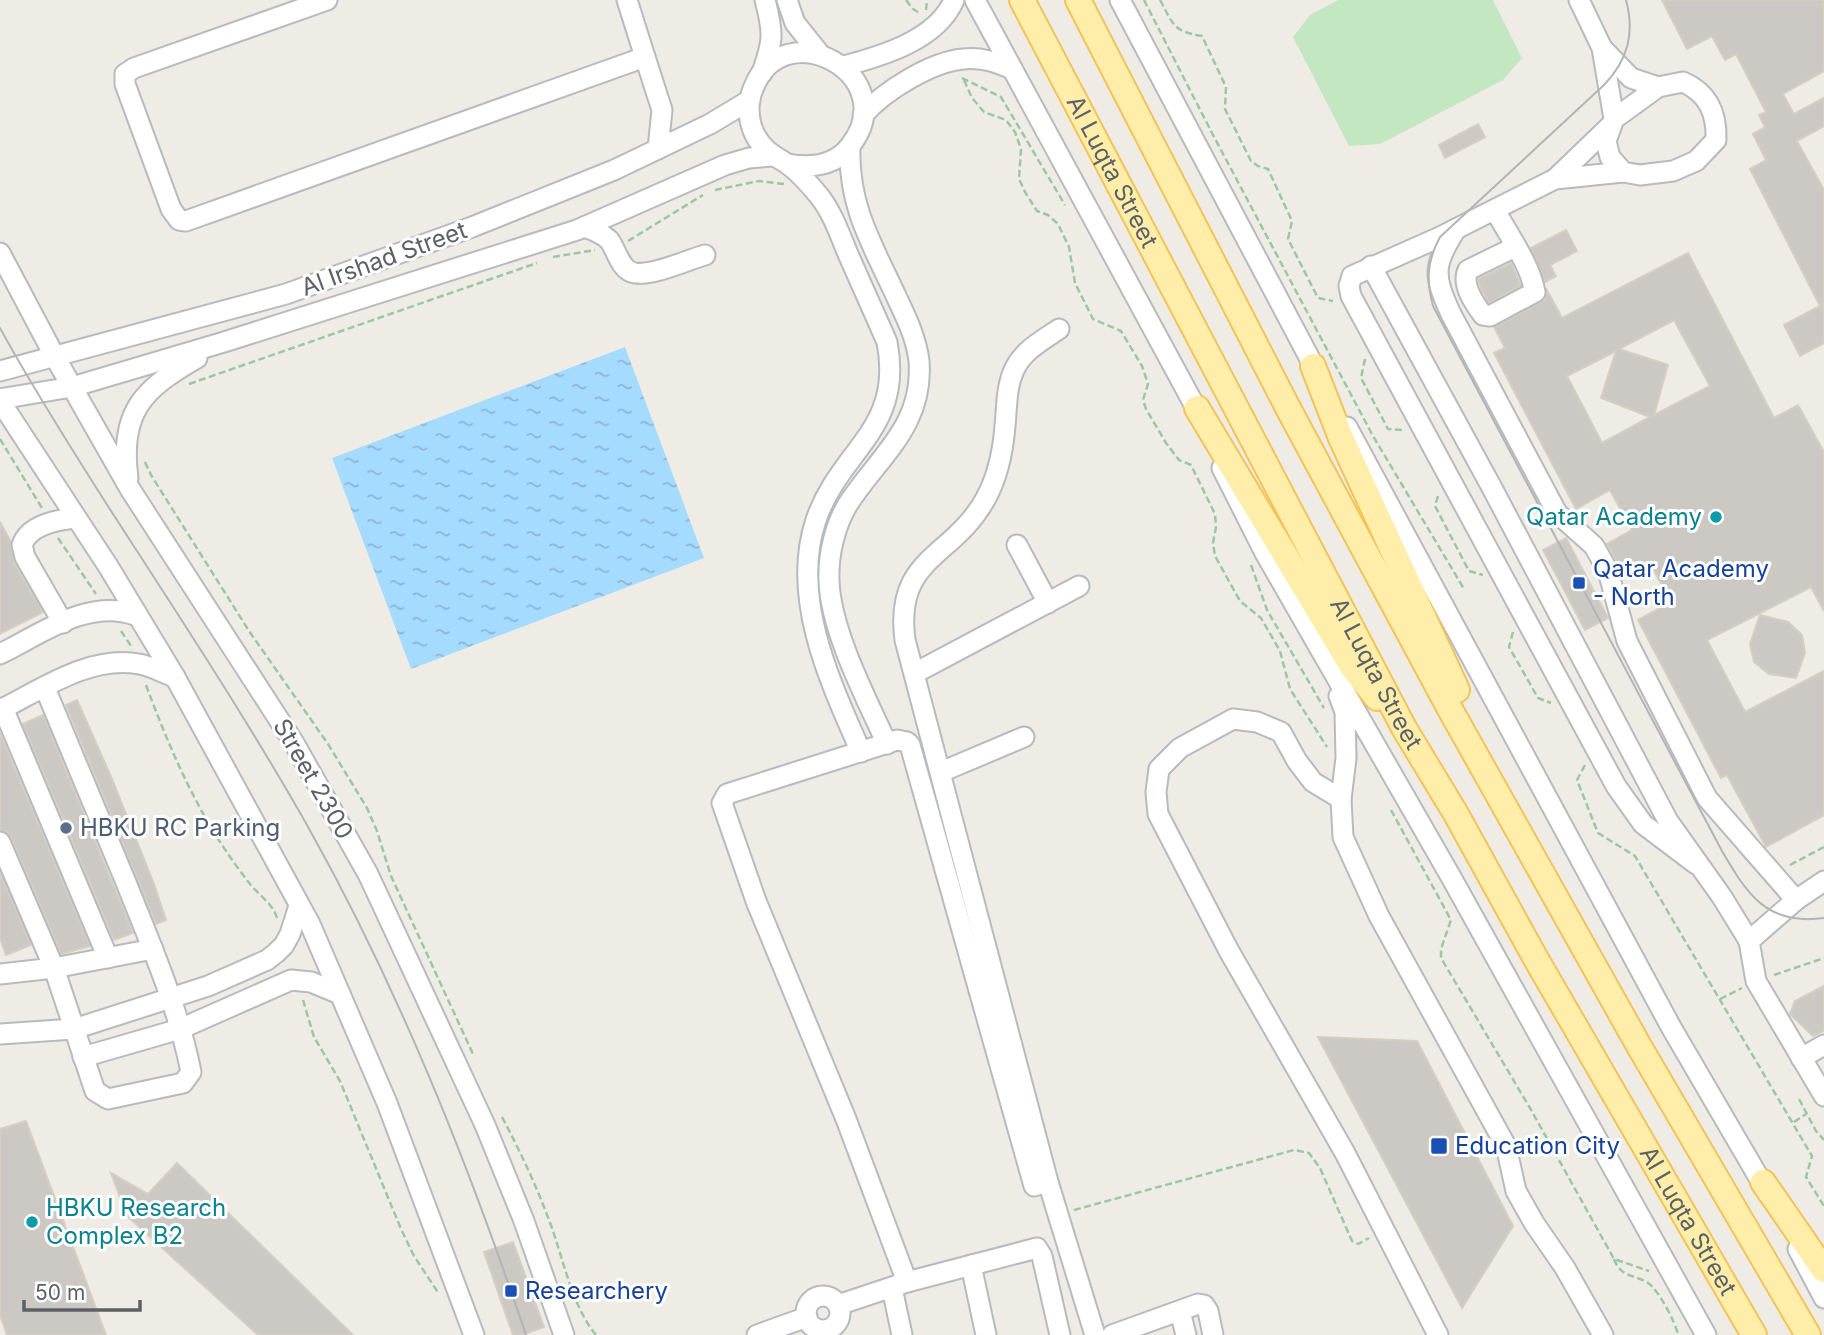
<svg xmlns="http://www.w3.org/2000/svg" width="1824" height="1335" font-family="Inter,sans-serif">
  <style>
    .garden { fill: #c2e7c1 }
    .water { fill: url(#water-ripples) }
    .building { fill: #ccc9c4; stroke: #d4cec3; stroke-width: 2; fill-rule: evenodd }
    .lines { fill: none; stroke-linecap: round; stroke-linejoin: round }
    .minor-casing { stroke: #b7babf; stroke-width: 23 }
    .major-casing { stroke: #f4c358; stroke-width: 28 }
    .path { stroke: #99c8a6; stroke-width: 2.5; stroke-dasharray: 7 3.5; stroke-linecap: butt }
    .minor { stroke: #fff; stroke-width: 19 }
    .major { stroke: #fea; stroke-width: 24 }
    .tram { stroke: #b3b4b5; stroke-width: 2 }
    .culture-dot { fill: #0f9aa8; stroke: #fff; stroke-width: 2.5 }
    .transit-dot { fill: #1a4fb4; stroke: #fff; stroke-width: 2.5 }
    .service-dot { fill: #5c6f8a; stroke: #fff; stroke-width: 2.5 }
    .labels { text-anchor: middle; stroke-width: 6; stroke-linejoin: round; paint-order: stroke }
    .street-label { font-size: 24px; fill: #5c6165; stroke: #fff }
    .culture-label { font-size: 24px; fill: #0d838f; stroke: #fff; text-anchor: end }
    .transit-label { font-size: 24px; fill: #164399; stroke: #fff; text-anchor: start }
    .service-label { font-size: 24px; fill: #4e5e75; stroke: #fff; text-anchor: start }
  </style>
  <defs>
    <pattern id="water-ripples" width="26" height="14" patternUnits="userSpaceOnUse" patternTransform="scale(1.75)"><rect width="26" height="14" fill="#a5dbff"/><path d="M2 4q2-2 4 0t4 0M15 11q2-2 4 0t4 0" fill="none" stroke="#8ab5d2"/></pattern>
  </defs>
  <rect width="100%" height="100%" fill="#efece5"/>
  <polygon class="garden" points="1338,0 1493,0 1522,58 1503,80 1380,144 1349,146 1293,37 1310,15"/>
  <polygon class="water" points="625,347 704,558 411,669 332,458"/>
  <g class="building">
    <polygon points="1662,0 1824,0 1824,71 1783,94 1794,114 1824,98 1824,126 1797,141 1824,190 1824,343 1800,356 1784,325 1820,306 1750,169 1766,160 1753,134 1765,127 1759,115 1766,112 1736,54 1725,60 1712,36 1687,49"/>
    <polygon points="1478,124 1485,137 1445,158 1439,145"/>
    <polygon points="1566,230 1577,251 1550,265 1556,276 1545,282 1531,248"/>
    <path d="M1688 253 1774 418 1798 405 1824 452V611L1811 587 1707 640 1745 712 1824 671V815L1766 847 1727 775 1721 778 1638 620 1671 602 1650 563 1623 578 1619 565 1607 544 1632 530 1610 490 1576 509 1494 353 1505 348 1494 327 1541 302 1545 299 1547 290 1562 318ZM1674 320 1710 386 1654 415 1668 365 1619 349ZM1616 351 1601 398 1650 417 1602 443 1567 376Z"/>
    <polygon points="1511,263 1521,286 1489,303 1481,288 1478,279"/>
    <polygon points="0,522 11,542 14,563 43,612 0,634"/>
    <polygon points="1566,538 1608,618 1585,630 1543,550"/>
    <polygon points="1760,615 1788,622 1802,635 1805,653 1796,678 1769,674 1754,662 1750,644"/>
    <polygon points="77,700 112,779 154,884 166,920 156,924 66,705"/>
    <polygon points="43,715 133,933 114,940 23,724"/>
    <polygon points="0,733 90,946 61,954 11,837 7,832 0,830"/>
    <polygon points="0,873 31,945 6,955 0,938"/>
    <polygon points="1824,986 1824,1031 1813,1036 1790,1014 1795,1001"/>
    <polygon points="1318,1037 1417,1041 1513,1226 1462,1308"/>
    <polygon points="26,1121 106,1335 7,1335 0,1315 0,1129"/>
    <polygon points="177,1163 353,1335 258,1335 127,1216 111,1173 148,1194"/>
    <polygon points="513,1242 544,1327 522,1335 513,1335 484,1252"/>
  </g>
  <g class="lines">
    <defs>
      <g id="minor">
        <polyline points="327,0 134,68 125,74 125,84 171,209 179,220 186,221 645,57 627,0"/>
        <polyline points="787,0 795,23 819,53"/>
        <polyline points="975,0 1203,421"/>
        <polyline points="1120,0 1319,376"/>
        <polyline points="1579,0 1602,48 1614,119"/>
        <polyline points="1603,49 1631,78 1658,87"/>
        <polyline points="645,57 662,110 658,149"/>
        <path d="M844 66C882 56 937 40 954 0"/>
        <path d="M762 73C773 41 774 34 765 0"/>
        <path d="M1683 82C1708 93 1717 113 1716 140L1696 161 1673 171 1640 175 1623 172 1610 157 1606 141 1614 119 1658 87Z"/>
        <path d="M863 115C884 91 931 62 963 59 981 57 996 62 1012 69"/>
        <polyline points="1610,126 1555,179 1440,237 1352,276 1349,286 1351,296 1616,786 1643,824 1696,864"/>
        <path d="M850 147C848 206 872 244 896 296 906 317 916 337 919 361 924 426 879 456 848 504 835 525 828 555 829 580 830 629 866 698 887 744"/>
        <path d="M788 164C811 168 835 166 850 146 905 76 783 9 753 89 747 103 748 121 755 135 763 150 773 155 786 163 798 171 811 186 820 197 833 214 840 235 848 254 861 283 874 313 887 342 904 430 840 449 816 520 790 597 830 682 861 752"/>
        <polyline points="1555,179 1623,172"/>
        <path d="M1495 210C1509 236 1530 264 1535 292L1490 316 1483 315C1474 303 1461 284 1468 270L1515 247"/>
        <path d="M584 227C593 230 602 233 609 240 617 250 620 271 635 273 653 276 687 260 705 255"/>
        <path d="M1456 229C1433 266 1433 275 1451 314L1557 513 1594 546 1608 571 1627 641 1707 798 1796 900"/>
        <polyline points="0,253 55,357 130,489 294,743 368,874 485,1125 524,1221 564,1335"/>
        <polyline points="1371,266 1491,486 1668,821 1722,897 1749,941"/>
        <path d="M1059 329C1043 340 1024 350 1015 368 1006 386 1007 406 1005 426 1003 451 998 476 986 498 953 559 894 556 905 640L1048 1182 1095 1335"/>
        <polyline points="0,371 286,294 472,227 614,170 710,124 750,100"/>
        <polyline points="0,399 72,387 224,342 577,230 725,165 749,158 772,156"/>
        <polyline points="0,401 108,566 175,677 310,924 387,1103 474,1335"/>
        <polyline points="1347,427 1671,1027 1769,1195"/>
        <polyline points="1222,468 1265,553 1451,877 1706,1335"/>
        <path d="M128 478C119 412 143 389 197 358"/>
        <polyline points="1017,545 1048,603"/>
        <path d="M63 623 25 557 22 545C29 525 56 520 75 518"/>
        <path d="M0 654C41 634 88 598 135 615"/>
        <polyline points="915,673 1079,586"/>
        <polyline points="1339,696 1345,712 1346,758 1341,799 1343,837 1379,916 1506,1146 1516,1191 1534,1223 1565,1268 1603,1335"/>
        <polyline points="3,708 108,958"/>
        <path d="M0 710C42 689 90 655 139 664 151 666 163 673 175 677"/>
        <polyline points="941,772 1024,737"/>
        <polyline points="1341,799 1313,782 1297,761 1281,732 1257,722 1233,719 1180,748 1159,769 1156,792 1158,814 1229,951 1345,1153 1438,1335"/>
        <path d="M0 842 54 968 95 1091 108 1099 183 1083 191 1072C178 1006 150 943 125 880 98 816 72 752 45 688"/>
        <polyline points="1824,881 1796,900 1749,941 1756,981 1824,1096"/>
        <polyline points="0,974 54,968 153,949"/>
        <polyline points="0,1034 74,1029 208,986 267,960 276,953 284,945 290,934 299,906"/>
        <polyline points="83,1057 180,1029 291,980 311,982 340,994"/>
        <polyline points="1801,1058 1824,1045"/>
        <polyline points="1798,1249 1824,1298"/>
        <polyline points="971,1265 986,1335"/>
        <polyline points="907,1282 846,1119 756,901 722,803 727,794 897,740 907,742 910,745 1034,1186 1048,1182"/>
        <polyline points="892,1288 902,1335"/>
        <circle cx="823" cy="1313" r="17"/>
        <polyline points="838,1305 907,1282 1037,1248 1042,1256 1060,1335"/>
        <polyline points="1180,1311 1186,1335"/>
        <polyline points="757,1335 807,1317"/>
        <polyline points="1112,1335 1198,1304 1204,1305 1208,1311 1213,1335"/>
      </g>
      <g id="major">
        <path id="s1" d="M1022 0 1404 728 1456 814 1536 959 1754 1335"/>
        <polyline points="1078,0 1288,408 1451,711 1639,1046 1808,1335"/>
        <polyline points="1313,366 1341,438 1457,690"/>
        <polyline points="1197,408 1353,668 1377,698"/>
        <polyline points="1763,1182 1824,1270"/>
      </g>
    </defs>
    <use href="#minor" class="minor-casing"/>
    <use href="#major" class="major-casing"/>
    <g class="path">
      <polyline points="906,0 913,9 921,14"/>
      <polyline points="1144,0 1213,135 1373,436 1464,589"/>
      <path d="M1160 0C1174 25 1172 31 1202 36L1226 87 1225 109 1251 161 1258 166 1268 169 1292 221 1288 239 1318 298 1333 301"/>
      <polyline points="926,10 927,0"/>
      <polyline points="962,78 1001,97 1065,205"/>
      <polyline points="964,80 972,98 984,112 1006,120 1015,132 1021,149 1019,179 1025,192 1037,211 1048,215 1058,224 1069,247 1075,283 1093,319 1121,331 1142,366 1148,384 1143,400 1146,409 1166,443 1179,460 1191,465 1215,514 1216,527 1213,543 1215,556 1240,601 1261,618 1280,651 1290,689 1327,747"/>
      <polyline points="715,190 759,181 784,184"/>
      <polyline points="628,241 703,195"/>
      <polyline points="553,257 595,250"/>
      <polyline points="1365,359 1361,378 1388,429 1402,430"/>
      <polyline points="189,384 537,263"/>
      <polyline points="0,439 42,508"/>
      <polyline points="145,462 151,475 249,631 328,744 367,808 377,831 391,876 473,1054"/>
      <polyline points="1438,496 1435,506 1469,571 1483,575"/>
      <polyline points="58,538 96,594"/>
      <polyline points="1251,565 1267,610 1324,708"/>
      <polyline points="121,631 131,646"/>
      <polyline points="1513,632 1509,647 1538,698 1551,703"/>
      <path d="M146 685C168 744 192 801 228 854 235 864 243 875 250 884 259 895 273 904 277 918"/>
      <polyline points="1585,765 1577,780 1598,833 1635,856 1812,1156 1806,1177 1824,1206"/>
      <polyline points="1391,810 1451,920 1441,949 1441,958 1530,1108 1614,1259 1649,1271"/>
      <polyline points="1790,865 1824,847"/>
      <polyline points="1774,975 1824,958"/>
      <polyline points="1720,999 1742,988"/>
      <polyline points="303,1000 314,1037 340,1081 401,1229 414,1256 439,1294"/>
      <polyline points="1799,1099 1816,1131 1824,1140"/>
      <path d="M502 1117C520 1151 536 1185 549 1220 563 1256 571 1305 596 1335"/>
      <polyline points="1794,1122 1806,1114"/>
      <polyline points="1074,1210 1294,1150 1309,1153 1320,1168 1352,1241 1358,1244 1369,1238"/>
      <path d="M1614 1259C1621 1278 1634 1274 1648 1283 1658 1289 1676 1323 1678 1335"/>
    </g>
    <use href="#minor" class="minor"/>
    <use href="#major" class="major"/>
    <g class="tram">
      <path d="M1626 0C1635 33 1628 60 1604 85L1440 237C1427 261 1426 280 1433 306L1722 851C1747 894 1767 926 1824 918"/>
      <path d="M0 328C32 387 68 443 104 500 173 607 244 714 307 825 398 987 467 1160 526 1335"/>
    </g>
  </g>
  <g class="culture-dot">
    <circle cx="1716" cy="517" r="7"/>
    <circle cx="32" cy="1222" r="7"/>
  </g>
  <g class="transit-dot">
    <rect x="1572" y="576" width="14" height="14" rx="3.5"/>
    <rect x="1430" y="1137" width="18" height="18" rx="3.5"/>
    <rect x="504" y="1284" width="14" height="14" rx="3.5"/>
  </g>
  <circle class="service-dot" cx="66" cy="828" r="7"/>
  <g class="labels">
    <g class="street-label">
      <text dy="8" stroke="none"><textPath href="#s1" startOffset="194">Al Luqta Street</textPath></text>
      <text transform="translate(384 259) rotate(-20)" y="8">Al Irshad Street</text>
      <text dy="8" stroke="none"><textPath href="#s1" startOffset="761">Al Luqta Street</textPath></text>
      <text transform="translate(313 779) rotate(60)" y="8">Street 2300</text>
      <text dy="8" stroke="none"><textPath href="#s1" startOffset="1391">Al Luqta Street</textPath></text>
    </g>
    <g class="culture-label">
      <text x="1702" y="525">Qatar Academy</text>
      <text x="46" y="1216" text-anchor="start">HBKU Research<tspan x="46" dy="28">Complex B2</tspan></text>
    </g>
    <g class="transit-label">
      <text x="1593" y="577">Qatar Academy<tspan x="1593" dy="28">- North</tspan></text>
      <text x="1455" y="1154">Education City</text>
      <text x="525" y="1299">Researchery</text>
    </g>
    <g class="service-label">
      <text x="80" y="836">HBKU RC Parking</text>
    </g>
  </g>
  <path d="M24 1300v10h116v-10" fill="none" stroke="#5c6165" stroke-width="3.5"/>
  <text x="35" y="1300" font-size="21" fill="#5c6165" stroke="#ffffff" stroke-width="5" paint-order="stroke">50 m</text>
</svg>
